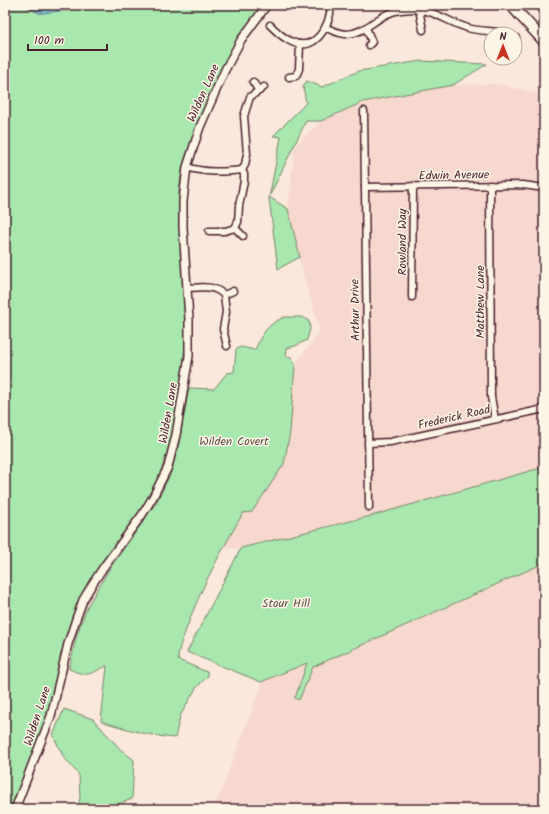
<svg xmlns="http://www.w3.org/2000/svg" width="549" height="814" font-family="Kalam,sans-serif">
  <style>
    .built { fill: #f6d8ce }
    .green { fill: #a8e7ae; stroke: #79836c }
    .water { fill: #7bc6da; stroke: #678394 }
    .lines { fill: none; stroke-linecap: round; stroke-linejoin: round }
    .minor-casing { stroke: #4a1f2b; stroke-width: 9 }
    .tertiary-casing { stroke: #4a1f2b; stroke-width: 10 }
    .trunk-casing { stroke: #4a1f2b; stroke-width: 13 }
    .minor { stroke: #fcf5e5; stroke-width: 6 }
    .tertiary { stroke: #fcf5e5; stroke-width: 7 }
    .trunk { stroke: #fcf5e5; stroke-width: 10 }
    .labels { text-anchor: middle; stroke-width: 3; stroke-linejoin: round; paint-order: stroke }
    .street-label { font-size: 12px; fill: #4a1f2b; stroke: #fcf5e5 }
    .park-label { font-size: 12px; fill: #62514c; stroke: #fcf5e5 }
  </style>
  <rect width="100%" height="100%" fill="#f9e8db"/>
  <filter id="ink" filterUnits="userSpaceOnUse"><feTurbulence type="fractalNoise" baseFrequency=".025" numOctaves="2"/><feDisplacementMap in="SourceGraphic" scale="8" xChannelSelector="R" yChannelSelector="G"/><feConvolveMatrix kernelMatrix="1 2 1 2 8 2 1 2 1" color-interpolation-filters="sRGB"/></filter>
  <g filter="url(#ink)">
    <g class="built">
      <polygon points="498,84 539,94 544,105 544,467 372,516 241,548 222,549 243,513 284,464 290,432 295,365 320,331 305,280 288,209 295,146 321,121 363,102 453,85"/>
      <polygon points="544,559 544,809 214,809 261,687 261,682 398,625"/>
    </g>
    <g class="green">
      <polygon points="10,5 23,5 39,13 42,13 81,5 263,5 229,54 218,75 196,130 183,165 179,189 179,224 186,330 182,380 171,440 162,468 150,496 125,533 104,559 95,572 75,609 62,652 51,701 43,727 11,809 5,809 5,10"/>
      <path d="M32 5H73C66 8 64 7 58 6 48 4 43 11 32 5Z"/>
      <polygon points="421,61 487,64 453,85 363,102 321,121 306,121 269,197 288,209 300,257 278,269 269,198 281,137 273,136 306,103 303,86 307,81 322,87 359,71"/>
      <path d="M284 317H302L309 321 310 329 307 340 295 346 287 348 286 356 291 357 295 365 290 432 284 464 252 512 243 513C222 550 201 587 187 627 183 638 178 649 178 660L207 672 208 676 196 688 180 716 175 738C149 736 126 729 101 721L107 666C88 674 90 678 69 669L77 634 87 607 108 571 156 503 170 475 178 448 189 388 214 389 227 373 234 372 236 349 241 347 255 350C262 333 267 325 284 317Z"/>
      <polygon points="544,467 544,563 313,667 299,700 295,698 307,663 261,682 187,652 241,548 371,516"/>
      <polygon points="64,709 93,719 120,749 134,760 132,799 116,805 114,809 78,809 80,797 79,775 63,756 53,735"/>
    </g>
    <polygon class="water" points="23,5 32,5 42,8 58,6 62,8 67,8 73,5 81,5 69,10 42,13 39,13"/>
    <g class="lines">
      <defs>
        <g id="minor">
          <polyline points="419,9 423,30"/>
          <path d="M270 25C276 31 282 37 290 41 315 54 330 26 331 5"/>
          <path d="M326 28C332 30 340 34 346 34 367 34 379 12 401 10 433 6 441 20 468 28 481 32 494 30 507 34"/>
          <polyline points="366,28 372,42 369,45"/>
          <polyline points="515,38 516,38"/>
          <polyline points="289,77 296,76 299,69 300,44"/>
          <polyline points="253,82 259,91"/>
          <polyline points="364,111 369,507"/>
          <path d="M187 167C205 173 223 172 242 170L245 165 247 154 244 116 250 97 264 87"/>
          <polyline points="490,185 491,397 495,419"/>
          <polyline points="365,187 523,185 544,188"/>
          <polyline points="235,228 243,236"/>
          <polyline points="209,231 225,231 235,228 238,222 239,206 244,181 244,174 242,170"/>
          <path d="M188 288C202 287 214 285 224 295L226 312 223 329 227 346"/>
          <polyline points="224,295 233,291"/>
          <polyline points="412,297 413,186"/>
          <polyline points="368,443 390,442 544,409"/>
        </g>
        <polyline id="tertiary" points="15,809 51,716 68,644 76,619 83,600 93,583 105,565 142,515 153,497 168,467 176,435 189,356 189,319 183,227 183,201 187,167 200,127 225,70 241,40 267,5"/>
        <polyline id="trunk" points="511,5 544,41"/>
      </defs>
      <use href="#minor" class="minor-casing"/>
      <use href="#tertiary" class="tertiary-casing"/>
      <use href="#trunk" class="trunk-casing"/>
      <use href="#minor" class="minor"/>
      <use href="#tertiary" class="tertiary"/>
      <use href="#trunk" class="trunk"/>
    </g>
  </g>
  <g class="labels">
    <g class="street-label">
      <text transform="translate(203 93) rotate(-66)" y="4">Wilden Lane</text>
      <text transform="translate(454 175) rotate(-1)" y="4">Edwin Avenue</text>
      <text transform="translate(402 242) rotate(-90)" y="4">Rowland Way</text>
      <text transform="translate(480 302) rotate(-90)" y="4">Matthew Lane</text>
      <text transform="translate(355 310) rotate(-91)" y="4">Arthur Drive</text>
      <text transform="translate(168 413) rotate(-80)" y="4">Wilden Lane</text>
      <text transform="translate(454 417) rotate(-13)" y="4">Frederick Road</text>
      <text transform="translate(37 716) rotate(-72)" y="4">Wilden Lane</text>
    </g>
    <g class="park-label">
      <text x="234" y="445">Wilden Covert</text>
      <text x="286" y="607">Stour Hill</text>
    </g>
  </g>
  <rect width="549" height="814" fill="none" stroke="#fcf5e5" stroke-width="20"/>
  <rect x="10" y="10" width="529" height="794" fill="none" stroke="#4a1f2b" stroke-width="1.5" filter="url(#ink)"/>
  <g transform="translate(503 46)"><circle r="19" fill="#fcf5e5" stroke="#b59f9b"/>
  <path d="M0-3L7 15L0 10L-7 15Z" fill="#c8321e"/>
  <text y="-6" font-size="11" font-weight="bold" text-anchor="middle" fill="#4a1f2b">N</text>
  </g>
  <path d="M28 44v6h79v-6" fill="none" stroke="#4a1f2b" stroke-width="2"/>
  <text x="34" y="44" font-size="12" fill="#4a1f2b" stroke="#fcf5e5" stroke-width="3" paint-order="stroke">100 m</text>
</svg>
